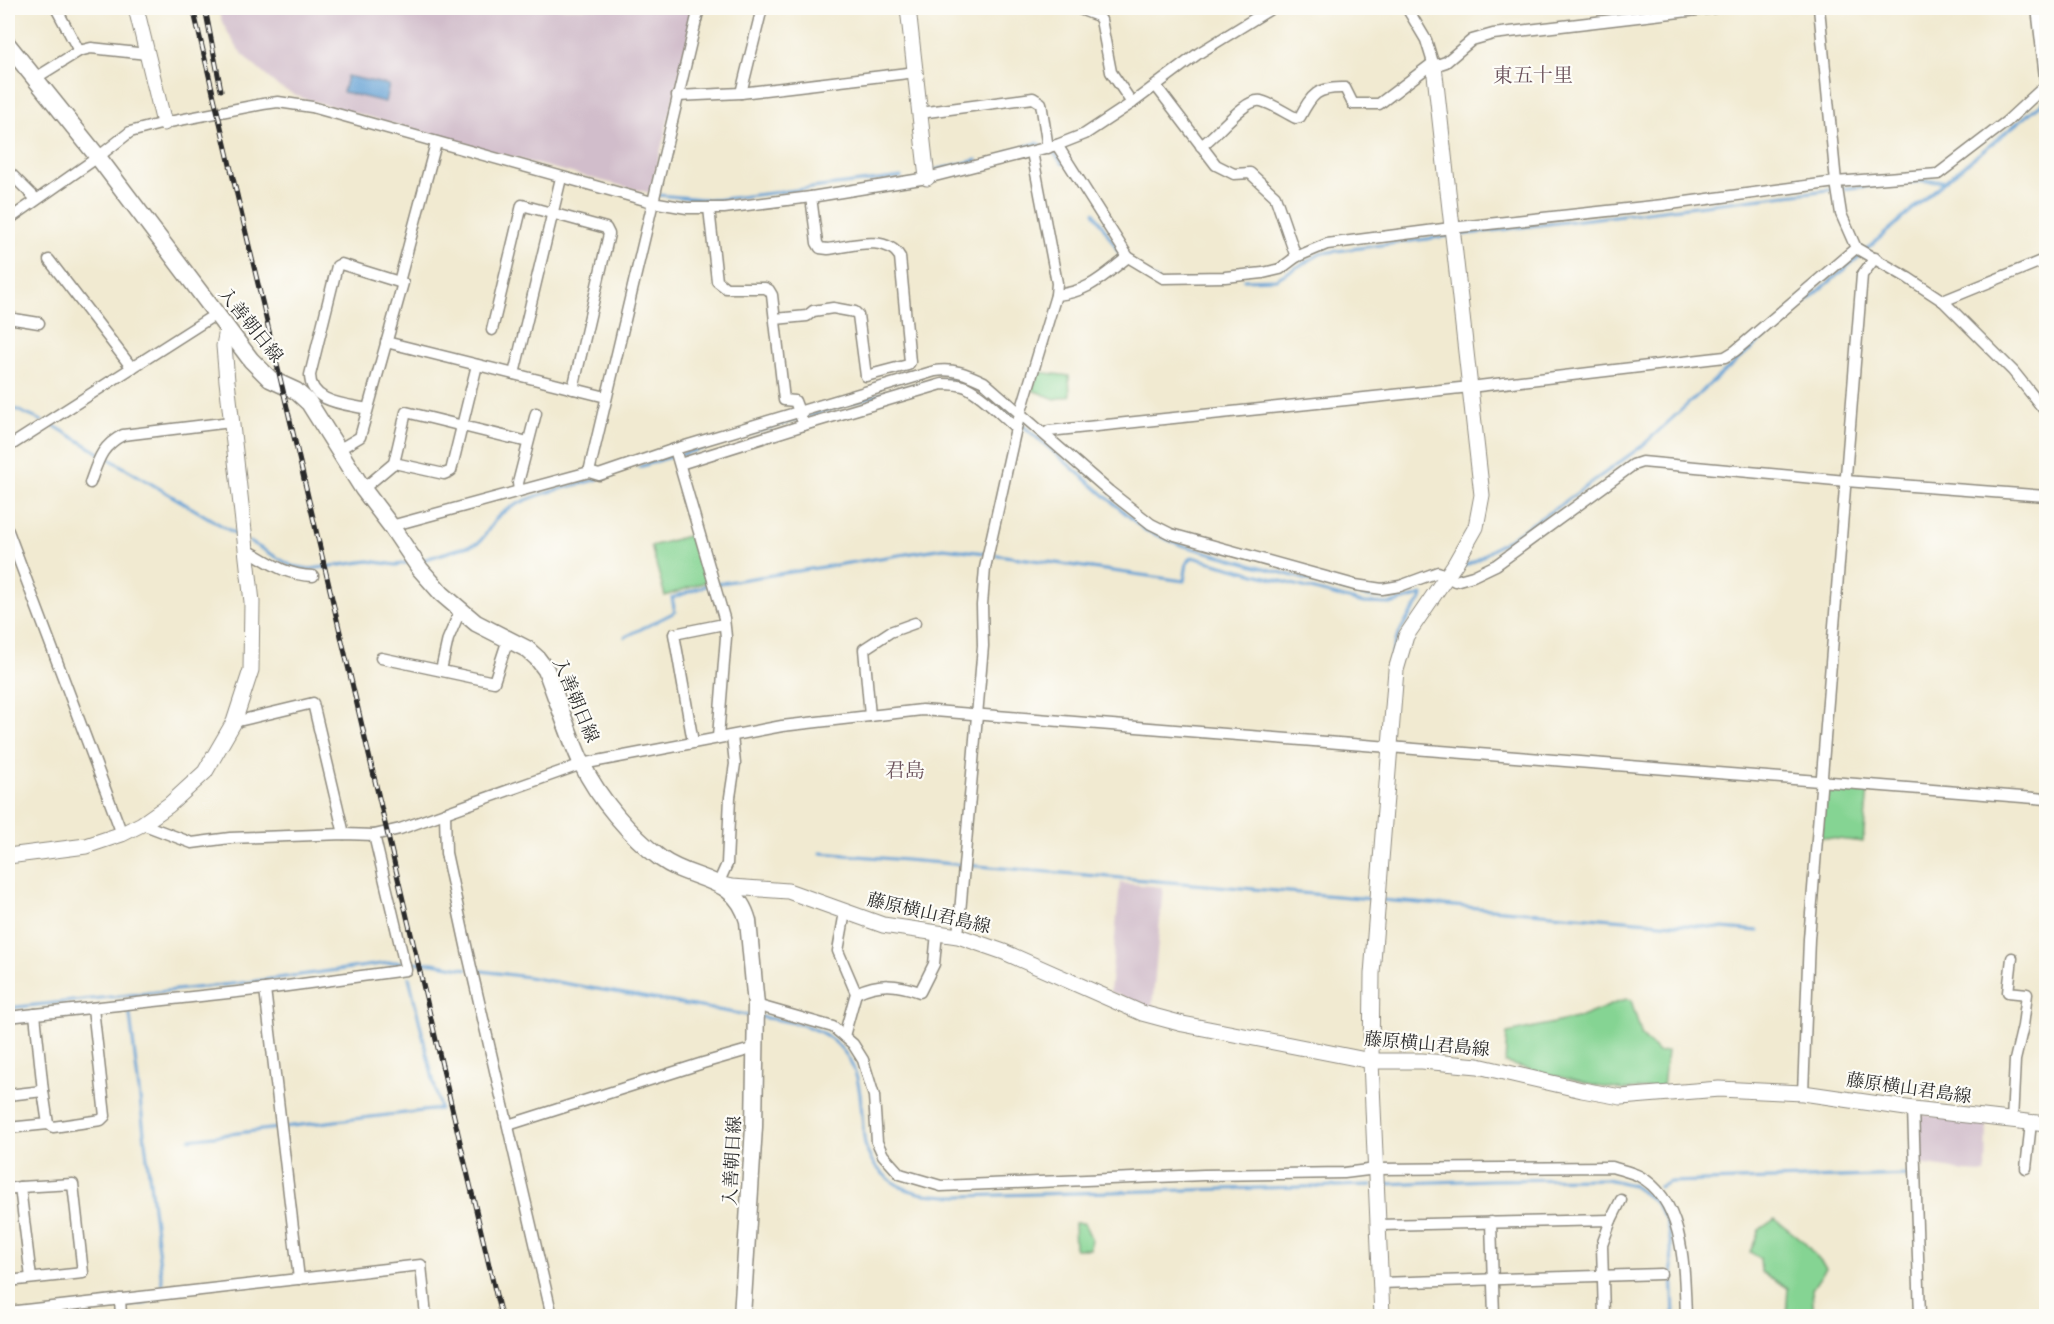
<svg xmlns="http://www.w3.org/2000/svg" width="2054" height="1324" font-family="'IM FELL Double Pica','Noto Serif JP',serif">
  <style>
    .industrial { fill: #d1bdcb }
    .green { fill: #85d493; stroke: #58805f; stroke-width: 1.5 }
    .water { fill: #63a0d4; stroke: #476680; stroke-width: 1.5 }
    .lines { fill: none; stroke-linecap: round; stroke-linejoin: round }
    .stream { stroke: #63a0d4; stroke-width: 3 }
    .street-casing { stroke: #8e8a7e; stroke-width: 13 }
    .secondary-casing { stroke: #8e8a7e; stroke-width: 17 }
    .primary-casing { stroke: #8e8a7e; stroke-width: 19 }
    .street { stroke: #fff; stroke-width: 10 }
    .secondary { stroke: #fff; stroke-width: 15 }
    .primary { stroke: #fff; stroke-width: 16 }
    .rail-casing { stroke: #2b2b2b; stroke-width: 5 }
    .rail { stroke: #fdfcf7; stroke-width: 3; stroke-dasharray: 9; stroke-linecap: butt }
    .labels { text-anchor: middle; stroke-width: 4.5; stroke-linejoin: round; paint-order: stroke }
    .street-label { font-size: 18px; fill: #2b2b2b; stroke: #fdfcf7 }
    .neighbourhood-label { font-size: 20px; fill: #6a515a; stroke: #fdfcf7 }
  </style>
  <rect width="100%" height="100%" fill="#fdfcf7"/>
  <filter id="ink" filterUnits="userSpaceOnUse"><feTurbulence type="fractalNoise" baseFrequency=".0167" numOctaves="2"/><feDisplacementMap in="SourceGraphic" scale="12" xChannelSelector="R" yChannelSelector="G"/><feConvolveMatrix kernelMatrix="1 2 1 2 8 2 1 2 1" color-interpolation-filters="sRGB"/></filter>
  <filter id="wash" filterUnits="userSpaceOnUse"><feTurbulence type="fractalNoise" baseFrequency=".008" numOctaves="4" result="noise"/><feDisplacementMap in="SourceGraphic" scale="24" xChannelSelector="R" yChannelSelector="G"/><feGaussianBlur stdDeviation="1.35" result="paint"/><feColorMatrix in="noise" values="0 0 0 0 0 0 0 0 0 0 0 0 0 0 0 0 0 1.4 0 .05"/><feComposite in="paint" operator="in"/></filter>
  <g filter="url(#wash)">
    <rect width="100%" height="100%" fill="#f1ead1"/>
    <g class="industrial">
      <polygon points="217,8 696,8 650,193 536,164 302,98 279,87 249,61 238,49 223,24"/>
      <polygon points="1120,883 1163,887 1152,1008 1110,992"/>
      <polygon points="1919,1114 1987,1123 1986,1173 1964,1172 1948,1168 1919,1164"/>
    </g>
    <g class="green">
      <polygon points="1039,372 1069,376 1070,396 1055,399 1032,390"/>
      <polygon points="695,534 708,581 665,596 651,546"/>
      <polygon points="1825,788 1868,790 1863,842 1821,837"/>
      <polygon points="1626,999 1631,1000 1642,1036 1658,1052 1667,1051 1663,1087 1623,1090 1596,1086 1505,1063 1507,1033 1581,1017"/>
      <polygon points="1775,1219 1804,1242 1826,1268 1812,1289 1814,1316 1786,1316 1788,1288 1761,1272 1760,1258 1750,1252 1759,1230"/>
      <polygon points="1074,1223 1084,1223 1091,1238 1090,1249 1075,1249"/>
    </g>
    <polygon class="water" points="347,76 389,85 385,102 343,92"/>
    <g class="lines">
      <g class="stream">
        <polyline points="1052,151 1063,164"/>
        <polyline points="1007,152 1037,143 1040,145"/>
        <polyline points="931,171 977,160"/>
        <polyline points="658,195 715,200 901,177"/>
        <polyline points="1094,212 1122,257"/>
        <polyline points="1458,235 1828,190 1925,181 1944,181"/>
        <polyline points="1866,250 1945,181 2046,100"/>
        <polyline points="1127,262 1151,278 1157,280"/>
        <polyline points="1244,280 1276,279 1322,253 1449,236"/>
        <polyline points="1172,282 1204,282"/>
        <path d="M942 380C973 373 995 401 1016 420"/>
        <polyline points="8,406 42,421"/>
        <polyline points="51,424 239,536"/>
        <polyline points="1021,424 1145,530 1181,545 1369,597 1396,597 1438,578"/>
        <polyline points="680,455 894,390 933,382"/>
        <polyline points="639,467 673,456"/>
        <polyline points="250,542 292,566 310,569 369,561 396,565 410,562"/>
        <path d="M991 554 1184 581 1187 563 1192 557 1363 603 1390 604 1422 595 1421 600C1407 618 1393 638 1391 661"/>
        <path d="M422 560 478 543C488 535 491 521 501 514 528 494 567 488 598 479"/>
        <polyline points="1458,569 1475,561 1562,504 1642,446 1712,382 1861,255"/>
        <polyline points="625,637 675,612 672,598 708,585 944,548 985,553"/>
        <polyline points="821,853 1372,899"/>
        <polyline points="1381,900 1758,931"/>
        <polyline points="474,970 528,977 752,1016"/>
        <polyline points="129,1007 163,1291"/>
        <polyline points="8,1008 241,983 396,962 433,963 467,969"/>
        <path d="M761 1017C788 1022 818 1024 838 1045 866 1073 859 1109 865 1144 867 1154 873 1164 881 1172 903 1195 930 1196 961 1196L1372 1185"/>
        <polyline points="284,1127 440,1109 409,977"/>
        <polyline points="190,1139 278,1128"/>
        <polyline points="1382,1184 1489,1180 1607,1179 1632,1185 1654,1201 1666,1220 1671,1245 1674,1316"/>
        <polyline points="1659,1187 1670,1182 1910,1175"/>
        <polyline points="37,1316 147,1303"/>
      </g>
    </g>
  </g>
  <g filter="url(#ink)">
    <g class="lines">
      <defs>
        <g id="street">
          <polyline points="56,8 79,51 91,48 147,54"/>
          <polyline points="1077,8 1098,16 1101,20 1111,72 1132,103"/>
          <polyline points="1407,8 1426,40 1434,66 1446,62 1472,40 1493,34 1714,8"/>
          <polyline points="1819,8 1836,182 1841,214 1856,248 1908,278 1943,301 2013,371 2046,412"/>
          <polyline points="2037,8 2046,86"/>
          <polyline points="34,79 79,51"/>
          <polyline points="1156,86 1216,165 1234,174 1250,173 1275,196 1296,257"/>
          <polyline points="741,93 762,8"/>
          <polyline points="677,96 741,93 916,72"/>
          <polyline points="920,113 1033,98 1041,103 1048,148"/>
          <polyline points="1057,145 1128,257 1163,278 1225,277 1263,273 1280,269 1296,257 1327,244 1451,228 1663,205 1836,182 1938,174 2006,122 2046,85"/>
          <path d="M1201 146C1217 136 1244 98 1261 101 1273 104 1285 113 1296 118L1300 117C1312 94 1317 87 1345 88L1353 104H1379L1433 63"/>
          <polyline points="8,171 36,199"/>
          <polyline points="8,220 98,157 130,132 164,123 263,104 278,102 312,107 652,202 687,208 724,208 811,197 927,178 1057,145 1085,134 1132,103 1199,53 1272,8"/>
          <polyline points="49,260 132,368"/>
          <path d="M1056 295C1089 292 1103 276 1128 257"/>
          <polyline points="1943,301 2046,259"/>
          <polyline points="8,318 39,323"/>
          <path d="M775 319 807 316 813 311 833 308 855 312 858 315 866 376 908 365 910 362 900 257C886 234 851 246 828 249L820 248 817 243 811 197"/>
          <polyline points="492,330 522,205 606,228 609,234 573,389"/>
          <polyline points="386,342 606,397"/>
          <polyline points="514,374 561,178"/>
          <path d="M367 409C346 404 310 403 310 375L337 266 341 264 399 282"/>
          <path d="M804 425 942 384C950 384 959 384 966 387 983 395 1002 416 1016 428"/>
          <polyline points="1046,434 1049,431 1470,387 1725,357 1735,351 1856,248"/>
          <polyline points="8,447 216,314"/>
          <polyline points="675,449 724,618 726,637 718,737"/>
          <polyline points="338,450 360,437 403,283 399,282 436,143"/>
          <polyline points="394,463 444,474 451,471 477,365"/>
          <polyline points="680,464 804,425 795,401 784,400 772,295 769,290 765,288 726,288 717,281 709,208"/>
          <polyline points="589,472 699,8 705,8"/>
          <path d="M90 483C98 461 101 446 123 435L231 422"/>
          <polyline points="363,489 394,463 406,412 528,442"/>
          <polyline points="519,491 518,483 536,413"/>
          <path d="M391 526 589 472 599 475 675 449 935 371C954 368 967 374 984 382L1109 491 1151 524 1171 534 1355 585 1382 589 1400 586 1438 572 1455 581 1473 576 1496 565 1633 465 1642 462 1846 481 2046 496"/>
          <polyline points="8,531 122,834"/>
          <path d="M246 549C270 563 285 575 313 576"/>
          <polyline points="381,658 494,682 508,639"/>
          <polyline points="441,670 448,639 460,611"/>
          <polyline points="870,716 864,649 890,632 915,623"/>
          <polyline points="234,722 313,703 344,834"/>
          <polyline points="693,742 674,634 724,624"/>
          <polyline points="445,813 446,853 467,950 552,1316"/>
          <polyline points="142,824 192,843 230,838 344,834 374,835 400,829 582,764 782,726 922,710 2046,799"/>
          <polyline points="718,884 727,864 730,797 735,764 732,736"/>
          <polyline points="958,936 983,646 982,605 985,568 1016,428 1056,295 1057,283 1032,152"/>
          <polyline points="2012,958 2008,992 2027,994 2023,1026 2015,1060 2012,1121"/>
          <polyline points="265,989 299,1279"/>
          <path d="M856 993C880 982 897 984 920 992L934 964 937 933"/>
          <path d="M756 1005 833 1027 853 1044 863 1060 874 1096 877 1142 883 1155 900 1174 941 1186 1204 1175 1344 1173 1376 1169 1612 1167C1621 1170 1631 1172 1639 1176 1686 1201 1684 1272 1686 1316"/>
          <polyline points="8,1017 265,989 406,970 374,835"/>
          <polyline points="844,1036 856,993 838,951 845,912"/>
          <polyline points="1803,1093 1809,939 1862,275 1875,258"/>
          <polyline points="8,1095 43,1091 35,1014"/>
          <polyline points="1913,1109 1920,1316"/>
          <polyline points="48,1124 53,1127 101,1120 105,1116 93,1008"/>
          <polyline points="508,1125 703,1063 755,1048"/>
          <polyline points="8,1128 48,1124 43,1091"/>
          <polyline points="2026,1168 2031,1123"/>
          <polyline points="8,1189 20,1187 31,1278"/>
          <polyline points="1611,1220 1621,1200"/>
          <polyline points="1491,1222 1494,1316"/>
          <polyline points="1378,1225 1611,1220 1602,1245 1604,1316"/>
          <polyline points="8,1281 83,1273 73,1184 20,1187"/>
          <polyline points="1380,1283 1661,1274"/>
          <polyline points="120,1299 121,1316"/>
          <polyline points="8,1312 421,1265 426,1316"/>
        </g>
        <g id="secondary">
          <polyline points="136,8 164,123"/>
          <polyline points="908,8 927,178"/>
          <polyline points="8,856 86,846 122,834 142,824 169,805 205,772 234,722 251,670 252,602 227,381 224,346 227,330"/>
          <polyline points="718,884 732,887 788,891 883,925 958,936 1004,952 1142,1013 1183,1024 1371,1061 1422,1061 1478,1066 1582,1090 1621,1097 1719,1089 1803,1093 1913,1109 2046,1124"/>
          <polyline points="1382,1316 1371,1061 1372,974 1396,670 1406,636 1455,564 1476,527 1482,495 1434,66"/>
        </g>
        <path id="primary" d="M8 45 98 157 251 360 270 379 296 391 309 403 363 489 391 526 420 569 442 594 476 623 527 649 537 658 546 670C558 701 568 734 582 764 598 798 631 836 660 858 694 883 735 874 748 921L756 1005 754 1127 742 1316"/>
      </defs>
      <use href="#street" class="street-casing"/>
      <use href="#secondary" class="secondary-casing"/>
      <use href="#primary" class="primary-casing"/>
      <use href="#street" class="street"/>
      <use href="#secondary" class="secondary"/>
      <use href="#primary" class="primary"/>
      <defs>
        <g id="rail">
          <polyline points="193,8 501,1316"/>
          <polyline points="205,8 221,90"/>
        </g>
      </defs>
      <use href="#rail" class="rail-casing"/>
      <use href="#rail" class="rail"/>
    </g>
  </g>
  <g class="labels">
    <g class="street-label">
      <text transform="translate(251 325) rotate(51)" y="6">入善朝日線</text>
      <text transform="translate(576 700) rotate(67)" y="6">入善朝日線</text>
      <text transform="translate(929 913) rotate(13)" y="6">藤原横山君島線</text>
      <text transform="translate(1427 1044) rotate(5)" y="6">藤原横山君島線</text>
      <text transform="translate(1909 1088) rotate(8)" y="6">藤原横山君島線</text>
      <text transform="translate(732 1161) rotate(-87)" y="6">入善朝日線</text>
    </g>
    <g class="neighbourhood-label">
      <text x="1533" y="82">東五十里</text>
      <text x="905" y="777">君島</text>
    </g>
  </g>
  <rect width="2054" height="1324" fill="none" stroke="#fdfcf7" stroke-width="30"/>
</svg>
